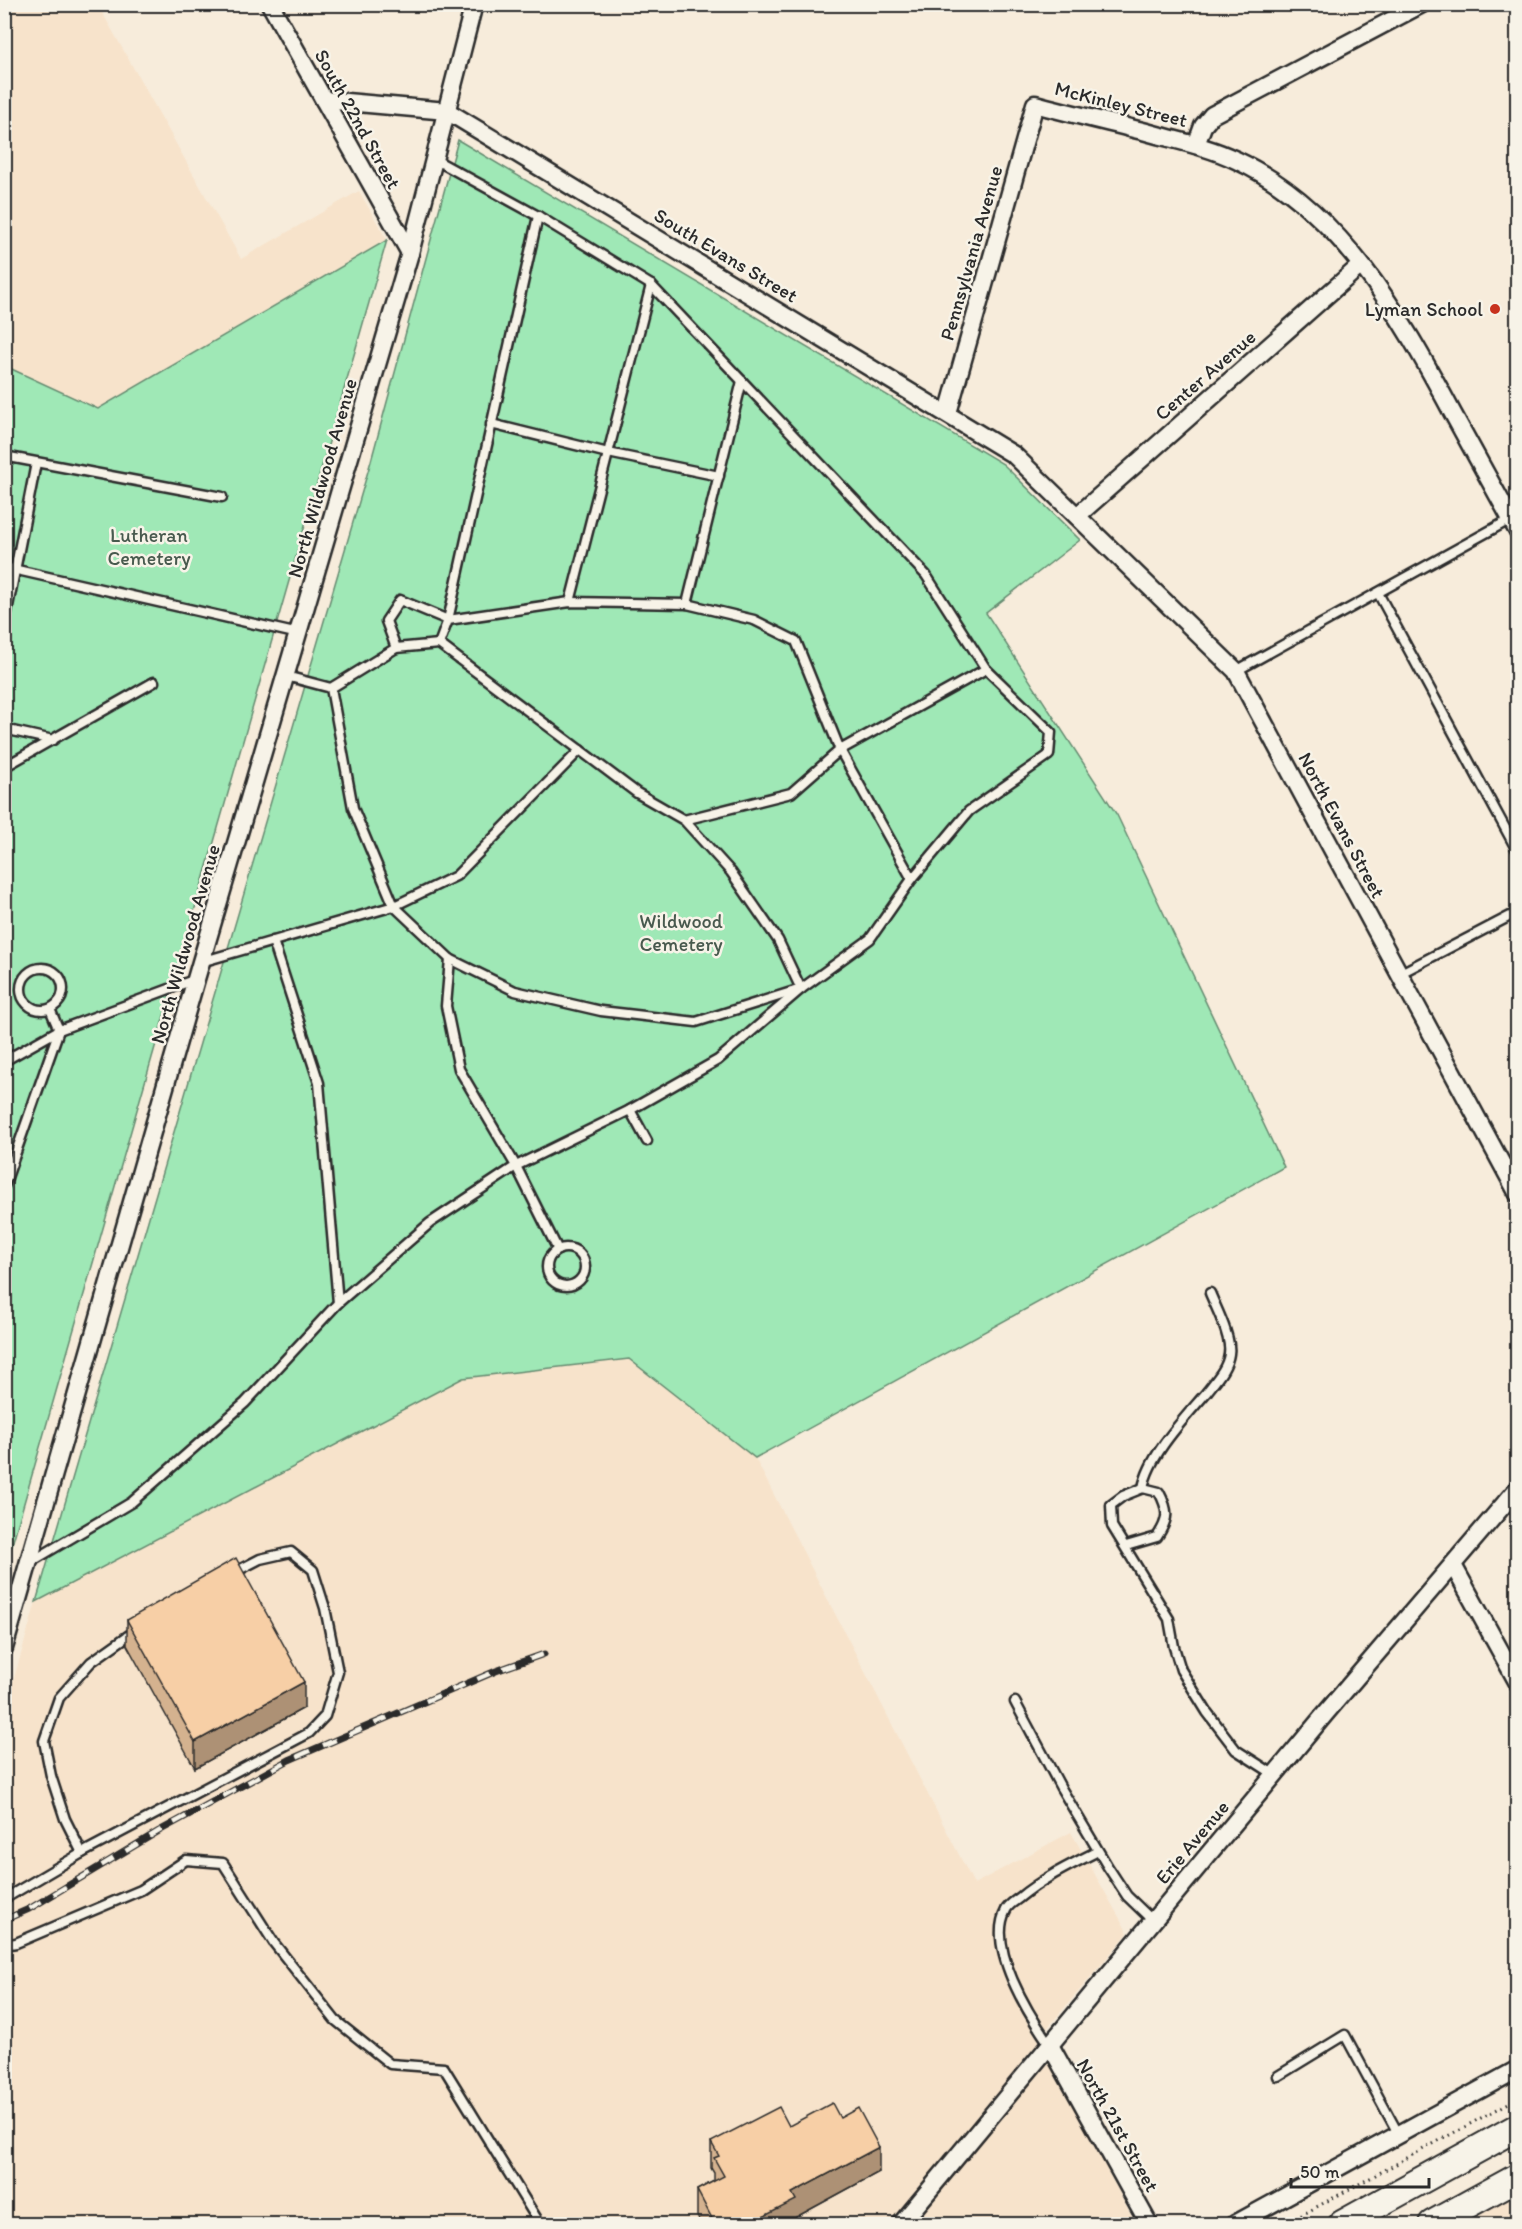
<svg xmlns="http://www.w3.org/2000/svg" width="1522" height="2229" font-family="Itim,sans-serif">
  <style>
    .built { fill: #f7e3cb }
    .green { fill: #9fe8b6; stroke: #658a70; stroke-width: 1.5 }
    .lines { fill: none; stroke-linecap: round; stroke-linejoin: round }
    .service-casing { stroke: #2b2b2b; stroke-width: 13 }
    .minor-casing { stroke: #2b2b2b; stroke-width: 21 }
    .primary-casing { stroke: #2b2b2b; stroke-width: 30 }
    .path { stroke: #2b2b2b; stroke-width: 3; stroke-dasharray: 1.5 4.5; stroke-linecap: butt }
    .service { stroke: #f7f3e8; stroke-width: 8 }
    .minor { stroke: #f7f3e8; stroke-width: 16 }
    .primary { stroke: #f7f3e8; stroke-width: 26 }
    .rail-casing { stroke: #2b2b2b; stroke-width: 7 }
    .rail { stroke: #f7f3e8; stroke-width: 4.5; stroke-dasharray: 14; stroke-linecap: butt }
    .wall { fill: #d4b28f; stroke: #2b2b2b; stroke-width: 1.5 }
    .shaded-wall { fill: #ad9174; stroke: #2b2b2b; stroke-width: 1.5 }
    .building { fill: #f7cfa6; stroke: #2b2b2b; stroke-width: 1.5 }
    .poi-dot { fill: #c8321e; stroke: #f7f3e8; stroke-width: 2 }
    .labels { text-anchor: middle; stroke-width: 5; stroke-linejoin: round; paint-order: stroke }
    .street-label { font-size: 20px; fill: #2b2b2b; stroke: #f7f3e8 }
    .poi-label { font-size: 20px; fill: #2b2b2b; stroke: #f7f3e8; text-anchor: end }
    .park-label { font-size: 20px; fill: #485a4e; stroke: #f7f3e8 }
  </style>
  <rect width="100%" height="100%" fill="#f7ecdb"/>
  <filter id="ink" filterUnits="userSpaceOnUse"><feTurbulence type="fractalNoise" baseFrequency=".0167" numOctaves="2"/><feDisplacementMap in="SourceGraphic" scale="12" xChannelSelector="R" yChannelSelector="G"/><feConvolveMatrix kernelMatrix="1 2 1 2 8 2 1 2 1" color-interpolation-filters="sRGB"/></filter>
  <g filter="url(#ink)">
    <g class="built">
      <polygon points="5,5 98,5 241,259 359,191 387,240 98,409 5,366"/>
      <polygon points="629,1359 755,1458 974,1884 1071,1832 1128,1933 1038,2039 1136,2224 5,2224 4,1713 36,1602 463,1378"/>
      <polygon points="1517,2177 1517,2224 1432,2224"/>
    </g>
    <g class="green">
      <polygon points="458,140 1003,464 1080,540 986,613 1117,815 1284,1167 755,1458 629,1359 463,1378 36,1602 371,461"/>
      <polygon points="387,240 5,1569 5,366 98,409"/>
    </g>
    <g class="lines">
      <defs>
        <g id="service">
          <polyline points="538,216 448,620 400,600 386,621 396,648 439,644 637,793 684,820 791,793 840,750 986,669"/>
          <polyline points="491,424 608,453 719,476"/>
          <polyline points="4,456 222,497"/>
          <polyline points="4,567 299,634"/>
          <polyline points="1378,593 1518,852"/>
          <polyline points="570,602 651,285"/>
          <polyline points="687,604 742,381"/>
          <polyline points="4,627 36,463"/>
          <polyline points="439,644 448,620 570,602 687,604 754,620 796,641 840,750 912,879"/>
          <polyline points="1236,671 1511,519"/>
          <polyline points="286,676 331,688 353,808 394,906 450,959 515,991 601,1011 696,1022 801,989 778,940 731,872 684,820"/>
          <polyline points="331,688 396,648"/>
          <polyline points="4,729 53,740"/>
          <polyline points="4,767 154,682"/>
          <polyline points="273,941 319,1083 338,1303"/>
          <polyline points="450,959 446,1006 459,1069 516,1166 558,1250"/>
          <polyline points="201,962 394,906 456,876 580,750"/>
          <circle cx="42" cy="989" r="21"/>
          <polyline points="1399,974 1518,912"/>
          <polyline points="4,1061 59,1030 196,979"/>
          <polyline points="630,1110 647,1141"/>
          <polyline points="4,1186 59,1030 50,1009"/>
          <circle cx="566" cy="1267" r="19"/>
          <path d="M1143 1488C1149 1455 1184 1419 1206 1393 1215 1381 1227 1369 1229 1354 1232 1338 1216 1308 1210 1293"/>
          <path d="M1126 1546 1157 1537C1169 1519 1169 1511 1159 1492L1143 1488 1123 1496 1111 1505 1112 1526 1169 1619 1174 1647 1181 1670 1207 1712 1236 1750 1275 1775"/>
          <polyline points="29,1563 132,1502 245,1403 338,1303 430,1223 516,1166 630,1110 718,1060 801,989 870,939 912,879 969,811 1049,755 1051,732 986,669 926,575 651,285 538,216 434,159"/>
          <polyline points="1015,1702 1061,1788 1108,1867 1127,1896 1153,1921"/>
          <polyline points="82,1853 65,1819 51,1776 44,1741 59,1698 91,1662 136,1630"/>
          <polyline points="4,1899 82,1853 309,1733 325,1716 338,1672 325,1608 313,1570 291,1552 260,1559 233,1573"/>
          <polyline points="4,1945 16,1943 141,1890 186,1860 223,1863 274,1943 335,2020 390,2064 444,2068 540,2224"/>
          <path d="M1050 2045C1029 2015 986 1947 1006 1910 1008 1905 1015 1901 1019 1898 1043 1878 1070 1865 1098 1851"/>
          <polyline points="1278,2076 1345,2035 1399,2135"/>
        </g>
        <g id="minor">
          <polyline points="270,4 410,253"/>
          <polyline points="324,100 447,111 1014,455 1236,671 1518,1194"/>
          <polyline points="1196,145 1203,126 1212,115 1422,4"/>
          <path d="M948 413 1035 104C1073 114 1111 123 1150 133 1179 141 1209 147 1236 160 1340 208 1400 315 1452 412 1474 452 1496 492 1518 532"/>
          <polyline points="1077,516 1361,265"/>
          <polyline points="1453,1565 1518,1683"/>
          <polyline points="4,1648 196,979 410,253 474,4"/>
          <polyline points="1050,2045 1149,2224"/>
          <polyline points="901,2224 1325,1714 1518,1488"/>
          <polyline points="1235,2224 1518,2069"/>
        </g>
        <g id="primary">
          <polyline points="1342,2224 1518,2127"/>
          <polyline points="1432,2224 1518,2177"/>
        </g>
      </defs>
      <use href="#service" class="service-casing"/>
      <use href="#minor" class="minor-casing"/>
      <use href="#primary" class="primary-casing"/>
      <polyline class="path" points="1285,2224 1518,2098"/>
      <use href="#service" class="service"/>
      <use href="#minor" class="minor"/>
      <use href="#primary" class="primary"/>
      <defs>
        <polyline id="rail" points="4,1920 29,1909 159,1831 289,1760 496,1671 544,1654"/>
      </defs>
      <use href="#rail" class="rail-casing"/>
      <use href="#rail" class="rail"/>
    </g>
    <g class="wall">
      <polygon points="127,1620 304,1708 195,1768 127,1645"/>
      <polygon points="840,2118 879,2172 796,2217 796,2224 701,2224 697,2216 697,2190 714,2181 714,2173 711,2168 711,2142 789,2126"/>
    </g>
    <g class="shaded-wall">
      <polygon points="304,1682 304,1708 195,1768 195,1742"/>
      <polygon points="879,2147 879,2172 796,2217 796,2224 749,2224 792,2193"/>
    </g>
    <g class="building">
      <polygon points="236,1558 304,1682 195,1742 127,1620"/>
      <polygon points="832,2103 840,2118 858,2108 879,2147 792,2193 796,2200 749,2224 715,2224 697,2190 724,2176 714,2158 719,2156 711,2142 779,2107 789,2126"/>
    </g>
  </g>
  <circle class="poi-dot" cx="1495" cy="309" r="6"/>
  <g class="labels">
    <g class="street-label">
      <text transform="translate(1121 104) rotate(14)" y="7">McKinley Street</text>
      <text transform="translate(358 119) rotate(61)" y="7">South 22nd Street</text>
      <text transform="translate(971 253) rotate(-74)" y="7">Pennsylvania Avenue</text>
      <text transform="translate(726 255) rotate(31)" y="7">South Evans Street</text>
      <text transform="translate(1205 375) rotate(-41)" y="7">Center Avenue</text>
      <text transform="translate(322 478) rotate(-74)" y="7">North Wildwood Avenue</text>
      <text transform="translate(1342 825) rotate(62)" y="7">North Evans Street</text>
      <text transform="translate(185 944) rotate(-74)" y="7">North Wildwood Avenue</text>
      <text transform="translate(1192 1842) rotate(-50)" y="7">Erie Avenue</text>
      <text transform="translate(1118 2125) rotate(61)" y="7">North 21st Street</text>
    </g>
    <g class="poi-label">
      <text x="1483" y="316">Lyman School</text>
    </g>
    <g class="park-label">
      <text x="149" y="542">Lutheran<tspan x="149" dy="23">Cemetery</tspan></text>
      <text x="681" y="928">Wildwood<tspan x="681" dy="23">Cemetery</tspan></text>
    </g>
  </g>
  <rect width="1522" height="2229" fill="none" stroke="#f7f3e8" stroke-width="24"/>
  <rect x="12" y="12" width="1498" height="2205" fill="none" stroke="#2b2b2b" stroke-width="2" filter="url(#ink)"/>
  <path d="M1291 2178v9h138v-9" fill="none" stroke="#2b2b2b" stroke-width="3"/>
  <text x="1300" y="2178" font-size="18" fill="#2b2b2b" stroke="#f7f3e8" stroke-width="4.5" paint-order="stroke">50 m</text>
</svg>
